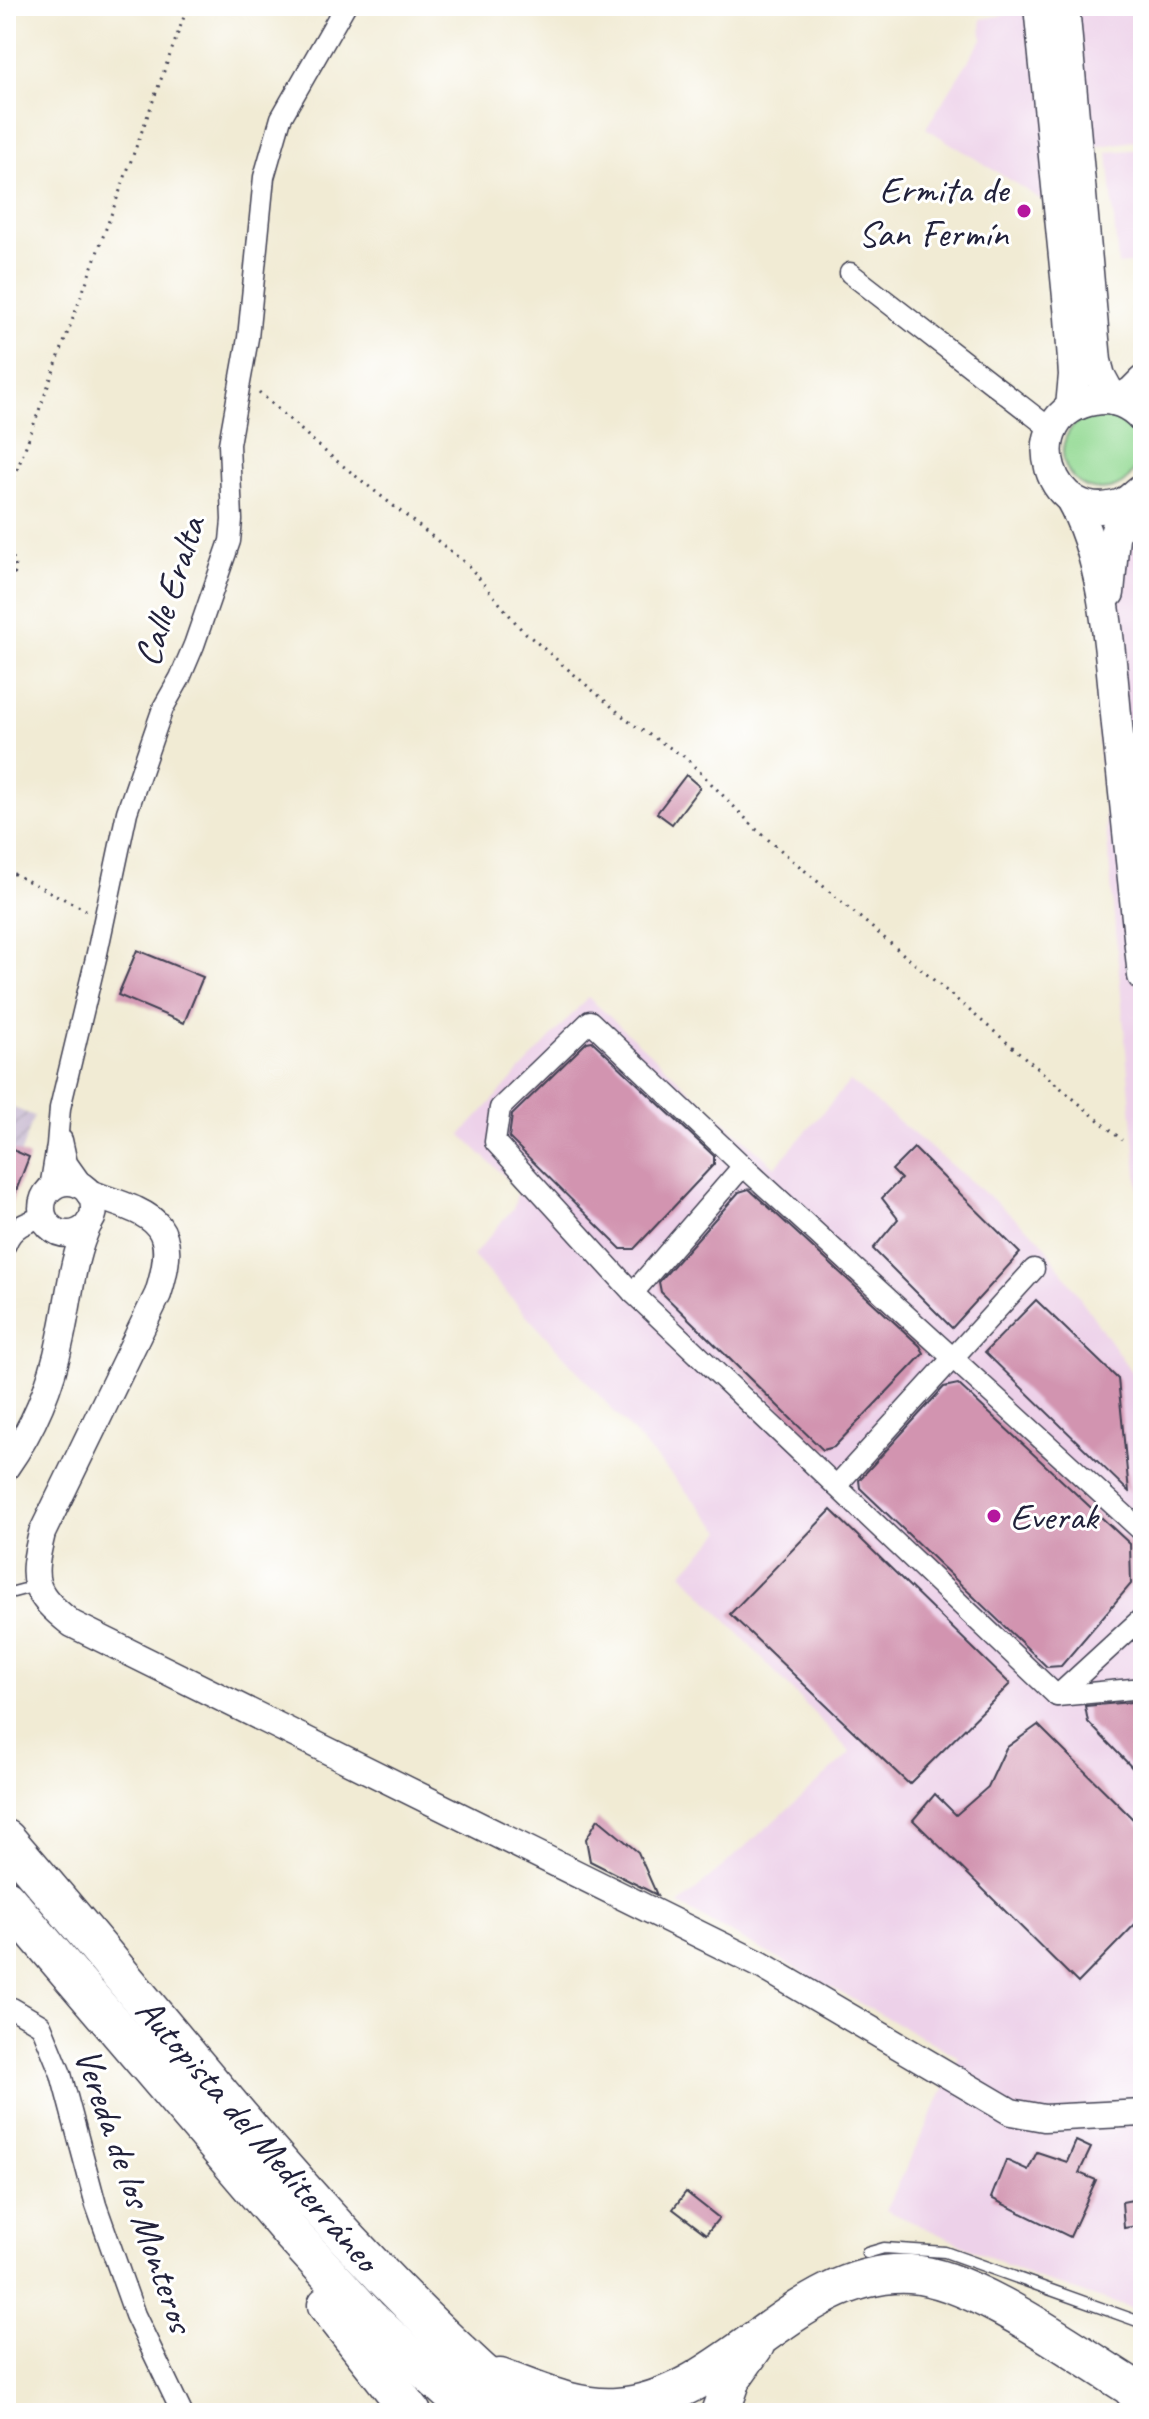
<svg xmlns="http://www.w3.org/2000/svg" width="1149" height="2419" font-family="Caveat,sans-serif">
  <style>
    .built { fill: #edd1e9 }
    .industrial { fill: url(#industrial-furrows) }
    .green { fill: #94da94; stroke: #5b7e68; stroke-width: 2 }
    .building { fill: #d294b0 }
    .lines { fill: none; stroke-linecap: round; stroke-linejoin: round }
    .service-casing { stroke: #414052; stroke-width: 13 }
    .minor-casing { stroke: #414052; stroke-width: 23 }
    .tertiary-casing { stroke: #414052; stroke-width: 29 }
    .secondary-casing { stroke: #414052; stroke-width: 33 }
    .motorway-casing { stroke: #414052; stroke-width: 41 }
    .path { stroke: #414052; stroke-width: 3; stroke-dasharray: 2 6; stroke-linecap: butt }
    .service { stroke: #fff; stroke-width: 10 }
    .minor { stroke: #fff; stroke-width: 20 }
    .tertiary { stroke: #fff; stroke-width: 26 }
    .secondary { stroke: #fff; stroke-width: 30 }
    .motorway { stroke: #fff; stroke-width: 38 }
    .poi-dot { fill: #b5179e; stroke: #fff; stroke-width: 3 }
    .labels { text-anchor: middle; stroke-width: 6; stroke-linejoin: round; paint-order: stroke }
    .poi-label { font-size: 38px; fill: #22223b; stroke: #fff; text-anchor: end }
    .street-label { font-size: 38px; fill: #22223b; stroke: #fff }
  </style>
  <defs>
    <pattern id="industrial-furrows" width="10" height="10" patternUnits="userSpaceOnUse" patternTransform="scale(2)"><rect width="10" height="10" fill="#ccbfd4"/><path d="M-1 1l2-2M0 10L10 0M9 11l2-2" fill="none" stroke="#afa4b7"/></pattern>
  </defs>
  <rect width="100%" height="100%" fill="#fff"/>
  <filter id="ink" filterUnits="userSpaceOnUse"><feTurbulence type="fractalNoise" baseFrequency=".0125" numOctaves="2"/><feDisplacementMap in="SourceGraphic" scale="16" xChannelSelector="R" yChannelSelector="G"/><feConvolveMatrix kernelMatrix="1 2 1 2 8 2 1 2 1" color-interpolation-filters="sRGB"/></filter>
  <filter id="wash" filterUnits="userSpaceOnUse"><feTurbulence type="fractalNoise" baseFrequency=".006" numOctaves="4" result="noise"/><feDisplacementMap in="SourceGraphic" scale="32" xChannelSelector="R" yChannelSelector="G"/><feGaussianBlur stdDeviation="1.8" result="paint"/><feColorMatrix in="noise" values="0 0 0 0 0 0 0 0 0 0 0 0 0 0 0 0 0 1.4 0 .05"/><feComposite in="paint" operator="in"/></filter>
  <g filter="url(#wash)">
    <rect width="100%" height="100%" fill="#f1ebd4"/>
    <g class="built">
      <polygon points="1063,6 1133,6 1141,140 1086,148 1053,207 926,128 982,39 981,19"/>
      <polygon points="1143,149 1143,263 1118,265 1108,152"/>
      <polygon points="1143,498 1143,1241 1095,702 1108,601 1130,517"/>
      <polygon points="588,997 775,1167 850,1081 1039,1238 1143,1389 1143,2312 1033,2277 886,2210 959,2057 679,1905 851,1753 682,1573 722,1531 473,1256 514,1207 518,1189 461,1135"/>
    </g>
    <polygon class="industrial" points="6,1105 34,1116 6,1195"/>
    <circle class="green" cx="1101" cy="452" r="38"/>
    <g id="blocks">
      <g class="building">
        <polygon points="686,775 700,787 672,824 657,813"/>
        <polygon points="137,950 203,977 184,1023 118,995"/>
        <polygon points="592,1041 714,1156 714,1164 634,1249 621,1249 509,1138 512,1115 587,1042"/>
        <polygon points="6,1147 29,1157 7,1214 6,1214"/>
        <polygon points="914,1148 1020,1253 952,1328 873,1249 898,1219 882,1198 901,1179 892,1170"/>
        <polygon points="749,1189 920,1346 924,1353 834,1447 823,1450 661,1292 659,1282 739,1192"/>
        <polygon points="1036,1300 1118,1379 1129,1492 985,1352"/>
        <polygon points="958,1384 1130,1544 1131,1584 1061,1666 1047,1667 860,1488 859,1480 944,1387"/>
        <polygon points="831,1510 1010,1684 909,1784 730,1614"/>
        <polygon points="1143,1701 1143,1779 1088,1722 1085,1706"/>
        <polygon points="1038,1725 1143,1829 1143,1916 1078,1983 913,1820 935,1794 956,1815 988,1787 1006,1748"/>
        <polygon points="598,1819 638,1852 657,1895 590,1861 586,1839"/>
        <polygon points="1076,2141 1091,2148 1079,2173 1096,2180 1070,2237 991,2198 1006,2160 1028,2170 1037,2152 1067,2162"/>
        <polygon points="686,2192 719,2218 706,2234 673,2209"/>
        <polygon points="1143,2198 1143,2225 1124,2228 1122,2202"/>
      </g>
    </g>
  </g>
  <g filter="url(#ink)">
    <use href="#blocks" fill-opacity="0" stroke="#414052" stroke-width="2"/>
    <g class="lines">
      <defs>
        <g id="service">
          <polyline points="6,1594 36,1586"/>
          <polyline points="867,2253 884,2248 945,2252 1143,2323"/>
        </g>
        <g id="minor">
          <polyline points="850,273 1052,430"/>
          <polyline points="62,1140 67,1163 84,1187"/>
          <polyline points="50,1188 57,1145 60,1108 96,958 127,812 163,708 180,678 194,645 230,541 232,520 229,444 248,338 264,177 281,118 345,6"/>
          <path d="M6 1244C12 1227 27 1222 43 1217"/>
          <polyline points="633,1293 743,1166"/>
          <polyline points="836,1486 1034,1269"/>
          <polyline points="1143,1532 743,1166 590,1021 500,1108 495,1142 633,1293 1057,1696 1143,1688"/>
          <polyline points="1057,1696 1143,1617"/>
          <polyline points="6,2009 12,2008 41,2025 61,2074 96,2205 135,2315 182,2413"/>
        </g>
        <g id="tertiary">
          <circle cx="68" cy="1208" r="26"/>
          <path d="M89 1193C152 1215 182 1219 158 1294L42 1533C30 1582 32 1592 72 1624L761 1965 1011 2112 1044 2118 1143 2113"/>
          <path d="M6 1467C33 1429 52 1383 61 1337 70 1298 71 1260 89 1223"/>
        </g>
        <g id="secondary">
          <polyline points="1039,6 1070,317 1074,375 1071,407"/>
          <polyline points="1064,6 1096,361 1100,376 1113,400"/>
          <polyline points="1118,400 1132,392 1143,381"/>
          <path d="M1143 418C1131 404 1113 396 1094 400 1013 414 1048 533 1124 503 1130 500 1137 492 1143 488"/>
          <path d="M1070 498C1106 559 1110 655 1117 725 1126 809 1134 892 1143 976"/>
          <polyline points="1109,593 1114,537 1125,502"/>
        </g>
        <g id="motorway">
          <path d="M6 1839C176 2034 329 2245 528 2413"/>
          <polyline points="6,1899 293,2235 369,2318 472,2413"/>
          <polyline points="327,2305 412,2413"/>
          <path d="M500 2378C537 2391 576 2410 617 2407 726 2399 797 2268 910 2274 973 2277 1075 2352 1130 2386L1143 2401"/>
          <polyline points="720,2413 733,2376 755,2345"/>
        </g>
      </defs>
      <use href="#service" class="service-casing"/>
      <use href="#minor" class="minor-casing"/>
      <use href="#tertiary" class="tertiary-casing"/>
      <use href="#secondary" class="secondary-casing"/>
      <use href="#motorway" class="motorway-casing"/>
      <g class="path">
        <polyline points="259,392 328,454 468,565 521,629 632,724 685,757 757,830 1122,1140"/>
        <polyline points="6,500 188,6"/>
        <polyline points="6,526 16,571 6,590"/>
        <polyline points="6,870 86,910"/>
      </g>
      <use href="#service" class="service"/>
      <use href="#minor" class="minor"/>
      <use href="#tertiary" class="tertiary"/>
      <use href="#secondary" class="secondary"/>
      <use href="#motorway" class="motorway"/>
    </g>
  </g>
  <g class="poi-dot">
    <circle cx="1024" cy="211" r="8"/>
    <circle cx="994" cy="1516" r="8"/>
  </g>
  <g class="labels">
    <g class="poi-label">
      <text x="1008" y="202">Ermita de<tspan x="1008" dy="44">San Fermín</tspan></text>
      <text x="1010" y="1529" text-anchor="start">Everak</text>
    </g>
    <g class="street-label">
      <text transform="translate(169 591) rotate(-72)" y="13">Calle Eralta</text>
      <text transform="translate(258 2134) rotate(49)" y="13">Autopista del Mediterráneo</text>
      <text transform="translate(135 2190) rotate(71)" y="13">Vereda de los Monteros</text>
    </g>
  </g>
  <rect width="1149" height="2419" fill="none" stroke="#fff" stroke-width="32"/>
</svg>
